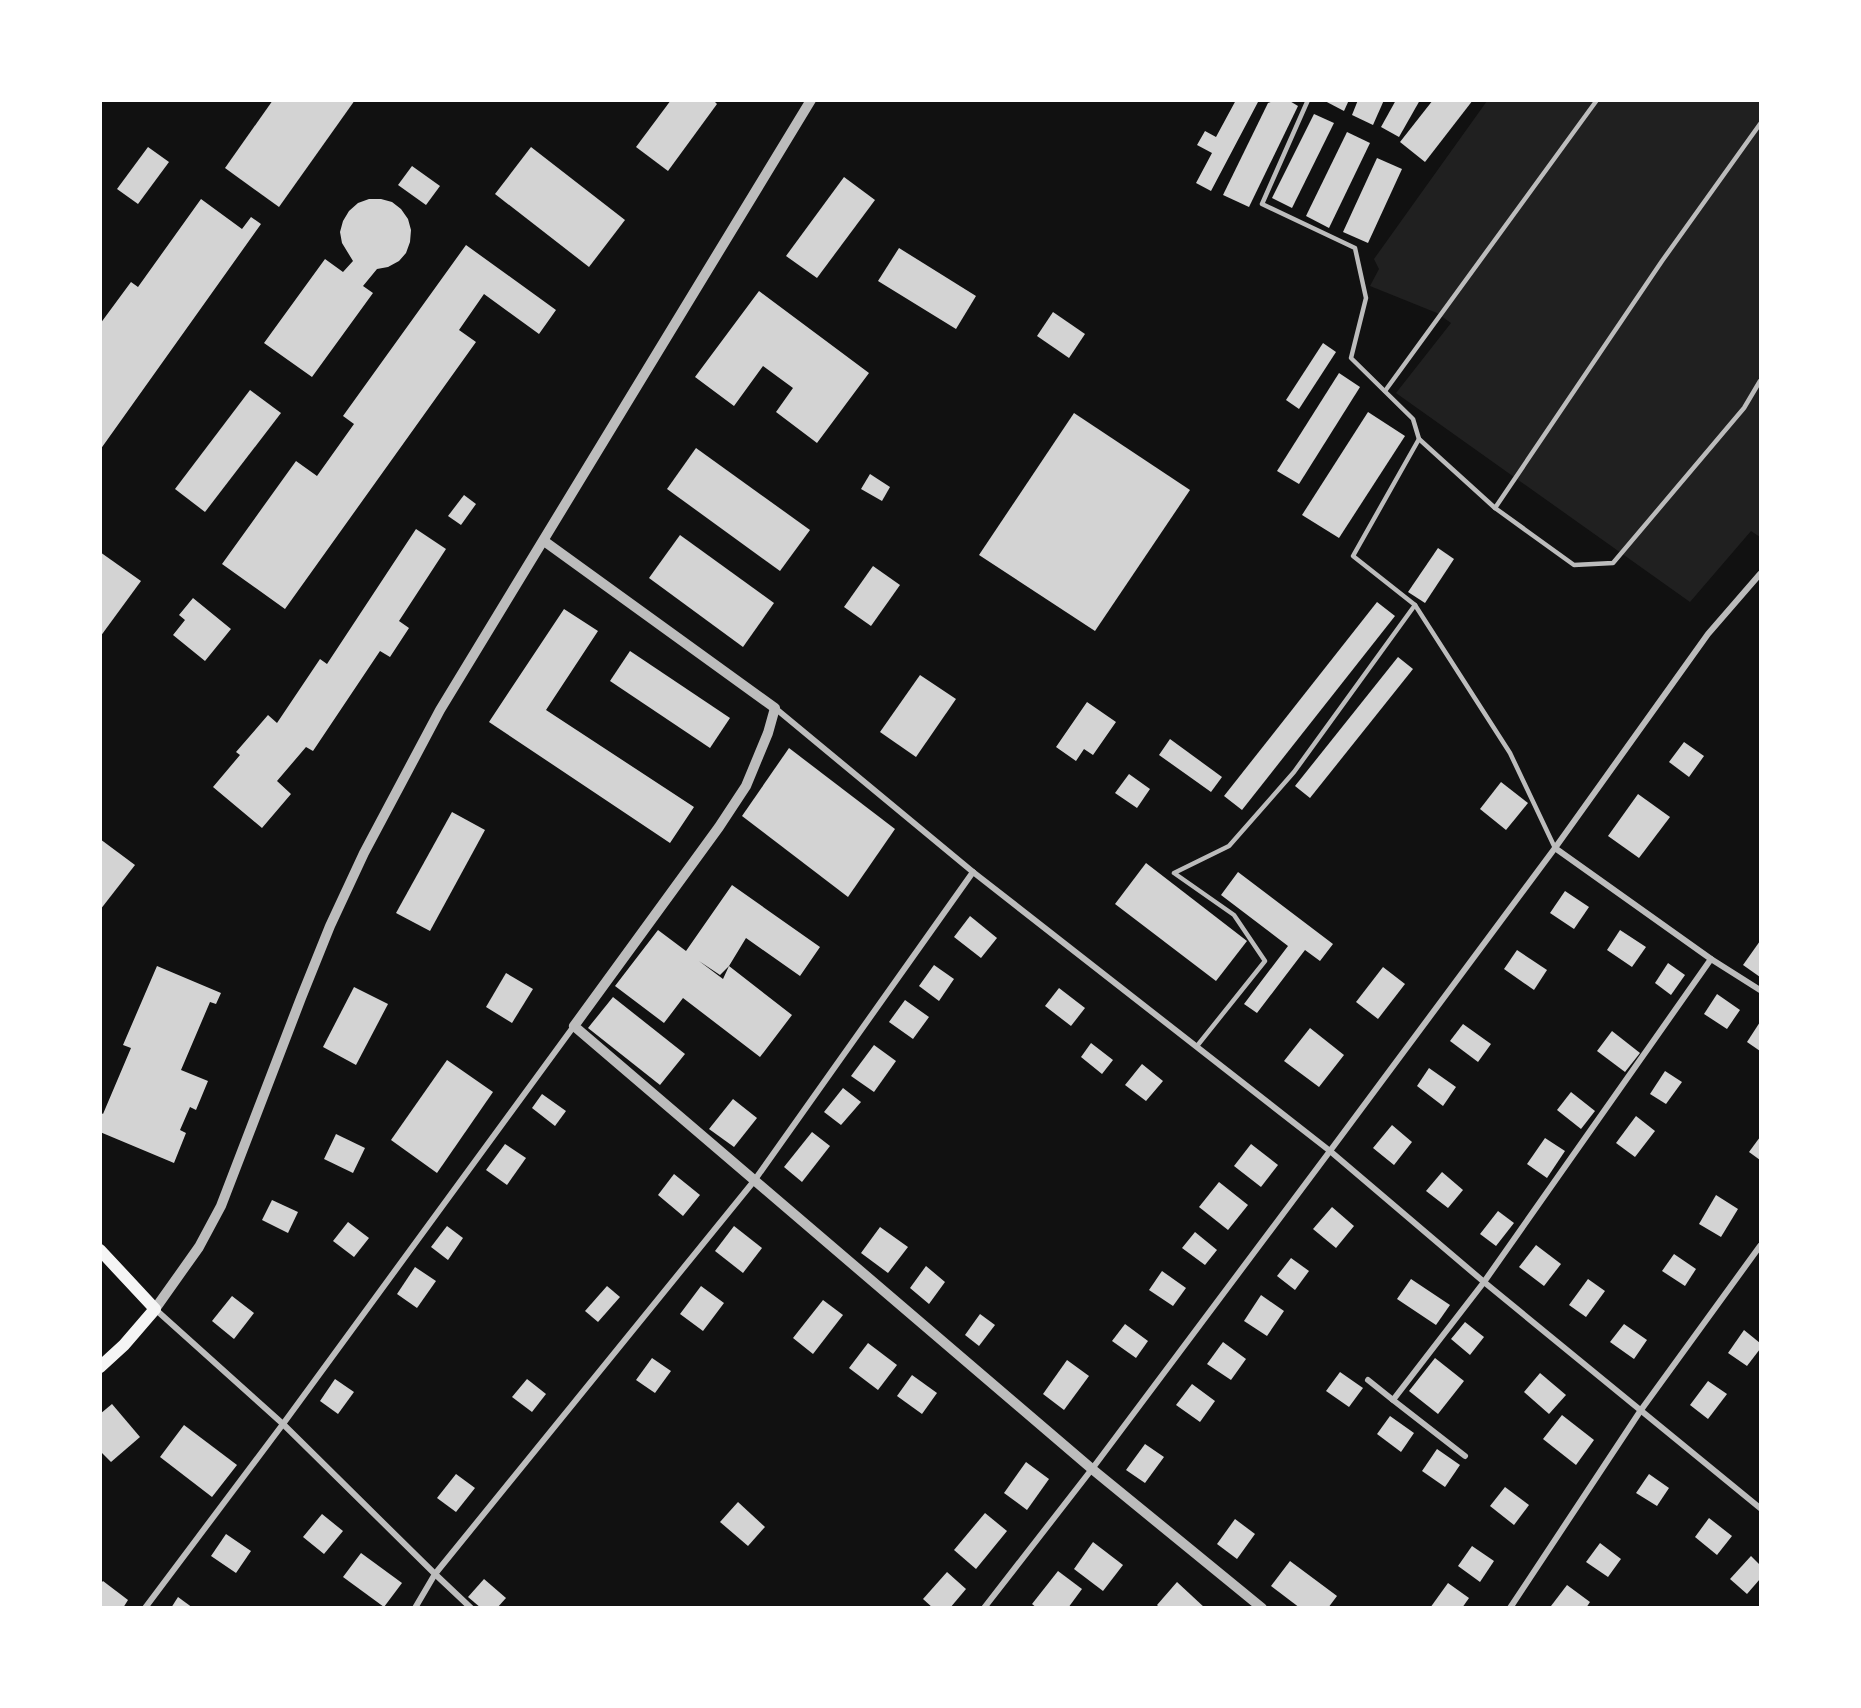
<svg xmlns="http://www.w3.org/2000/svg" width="1861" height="1708" font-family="Helvetica,sans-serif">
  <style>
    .green { fill: #202020 }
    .building { fill: #d3d3d3 }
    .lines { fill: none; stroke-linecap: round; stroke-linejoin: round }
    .service { stroke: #bcbcbc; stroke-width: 4.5 }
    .minor { stroke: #bcbcbc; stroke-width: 6 }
    .tertiary { stroke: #bcbcbc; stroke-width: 10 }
    .secondary { stroke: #f5f5f5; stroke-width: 12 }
  </style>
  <rect width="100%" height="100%" fill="#111"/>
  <polygon class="green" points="1487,101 1760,101 1760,537 1751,531 1690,602 1396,393 1451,323 1437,313 1370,286 1379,269 1374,259"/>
  <g class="building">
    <polygon points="273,100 355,100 279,207 225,168"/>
    <polygon points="671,100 713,100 717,104 668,171 636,147"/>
    <polygon points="1236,100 1258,102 1211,191 1196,183 1212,153 1197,145 1205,131 1216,137"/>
    <polygon points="1276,100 1288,100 1298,106 1249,207 1223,195 1268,103"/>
    <polygon points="1323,100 1349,100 1344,111"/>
    <polygon points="1358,100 1384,100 1373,125 1352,115"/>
    <polygon points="1396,100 1420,100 1399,137 1381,127"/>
    <polygon points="1433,100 1473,100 1425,162 1400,142"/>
    <polygon points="1314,114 1334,123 1292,208 1272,198"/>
    <polygon points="1347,132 1370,143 1329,228 1306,216"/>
    <polygon points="148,147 169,162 138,204 117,189"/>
    <polygon points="531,147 625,220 589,267 495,194"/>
    <polygon points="1377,158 1402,169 1368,243 1343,232"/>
    <polygon points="412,166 440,186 426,205 398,185"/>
    <polygon points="844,177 875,200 817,278 786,256"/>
    <polygon points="201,199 242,229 251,217 261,224 100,450 100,324 131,282 138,287"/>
    <polygon points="369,199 381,199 392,202 401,209 408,219 411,230 410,242 406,253 399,261 388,267 377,269 363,286 373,293 312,377 264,343 325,259 343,272 353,261 342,243 340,232 343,221 349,211 358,203"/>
    <polygon points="466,245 556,310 539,334 484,294 459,330 476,342 285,609 222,564 296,461 317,476 354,424 343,416"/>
    <polygon points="899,248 976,296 956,329 878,281"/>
    <polygon points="759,291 869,373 817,443 776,412 793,388 763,366 734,406 695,377"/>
    <polygon points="1053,312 1085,334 1069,358 1037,336"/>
    <polygon points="1323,343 1336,352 1299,409 1286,400"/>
    <polygon points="1339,373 1360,387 1299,484 1277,471"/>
    <polygon points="250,390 281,413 205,512 175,489"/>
    <polygon points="1368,412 1405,436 1339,538 1302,515"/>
    <polygon points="1074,413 1190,490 1095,631 979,555"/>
    <polygon points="696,448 810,530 780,571 667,489"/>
    <polygon points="870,474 890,487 882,501 861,489"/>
    <polygon points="464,495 476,504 461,525 448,516"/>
    <polygon points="416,529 446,549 399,621 409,628 390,657 380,651 313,751 306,747 277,781 291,794 262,828 213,787 240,755 236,752 268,715 277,723 320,659 327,664"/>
    <polygon points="680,535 774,603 743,647 649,578"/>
    <polygon points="1438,548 1454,559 1425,603 1408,592"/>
    <polygon points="100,552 141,581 100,637"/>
    <polygon points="873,566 900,585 871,626 844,607"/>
    <polygon points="193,598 231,629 205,661 173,635 185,620 179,615"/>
    <polygon points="1377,602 1395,616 1242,810 1224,796"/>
    <polygon points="564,609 598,631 546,710 694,807 670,843 489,722"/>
    <polygon points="630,651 730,718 710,748 610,681"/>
    <polygon points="1398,657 1413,669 1310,798 1295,786"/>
    <polygon points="920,675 956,699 916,757 880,732"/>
    <polygon points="1087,702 1116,722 1093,755 1084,749 1076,761 1056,747"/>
    <polygon points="1170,739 1222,777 1211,792 1159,755"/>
    <polygon points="1684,742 1704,756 1689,777 1669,762"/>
    <polygon points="789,748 895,829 848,897 742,816"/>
    <polygon points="1129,774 1150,789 1137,808 1115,793"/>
    <polygon points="1501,782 1528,803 1506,830 1480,809"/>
    <polygon points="1638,794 1670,817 1639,858 1608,836"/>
    <polygon points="452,812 485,830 430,931 396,913"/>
    <polygon points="100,839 135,865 100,910"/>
    <polygon points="1146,863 1247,941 1216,981 1115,904"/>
    <polygon points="1238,872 1333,944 1320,961 1305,950 1257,1013 1244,1004 1288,946 1221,895"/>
    <polygon points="732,885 820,947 800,976 746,938 729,966 720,975 699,961 723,979 729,966 792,1015 760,1057 683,998 664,1023 615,986 658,930 686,951"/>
    <polygon points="1565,891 1589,907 1574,929 1550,913"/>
    <polygon points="970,916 997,938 981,958 954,937"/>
    <polygon points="1620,930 1646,947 1632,967 1607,950"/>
    <polygon points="1760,941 1760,977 1743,965"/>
    <polygon points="1517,950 1547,970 1534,990 1504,969"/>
    <polygon points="1668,963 1685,975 1671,995 1655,983"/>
    <polygon points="934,965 954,979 939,1001 919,986"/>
    <polygon points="157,966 221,993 216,1004 210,1002 181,1070 208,1081 196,1110 190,1107 180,1130 186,1133 174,1163 100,1132 100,1112 103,1114 131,1048 123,1045"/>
    <polygon points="1383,967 1405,984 1378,1019 1356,1002"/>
    <polygon points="506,973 533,989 512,1023 486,1007"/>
    <polygon points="354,987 388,1004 356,1065 323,1047"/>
    <polygon points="1059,988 1085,1008 1071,1026 1045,1006"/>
    <polygon points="1717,994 1740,1010 1727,1029 1704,1014"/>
    <polygon points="613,997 685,1054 660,1085 588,1028"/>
    <polygon points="905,1000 929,1017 913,1039 889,1022"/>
    <polygon points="1760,1022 1760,1051 1747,1042"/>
    <polygon points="1463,1024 1491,1044 1478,1062 1450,1041"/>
    <polygon points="1310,1028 1344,1055 1319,1087 1284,1061"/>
    <polygon points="1612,1031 1640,1053 1625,1072 1597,1051"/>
    <polygon points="1091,1043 1113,1060 1102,1074 1081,1057"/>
    <polygon points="874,1045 896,1061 874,1092 851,1076"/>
    <polygon points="447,1060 493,1092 437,1173 391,1140"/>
    <polygon points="1142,1064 1163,1081 1146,1101 1125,1085"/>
    <polygon points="1429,1068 1456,1087 1443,1106 1417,1086"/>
    <polygon points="1665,1071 1682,1082 1666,1104 1650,1094"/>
    <polygon points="843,1088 861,1102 841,1125 824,1112"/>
    <polygon points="1571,1092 1595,1111 1581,1129 1557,1110"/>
    <polygon points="542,1094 566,1111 555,1126 532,1108"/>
    <polygon points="733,1099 757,1118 734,1147 709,1129"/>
    <polygon points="1636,1116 1655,1131 1635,1157 1616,1143"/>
    <polygon points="1392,1125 1412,1142 1394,1165 1373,1148"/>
    <polygon points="812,1132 830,1146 802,1182 784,1167"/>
    <polygon points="336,1134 365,1148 353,1173 324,1159"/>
    <polygon points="1760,1137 1760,1160 1749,1152"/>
    <polygon points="1545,1138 1565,1151 1547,1178 1527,1164"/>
    <polygon points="505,1144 526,1158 507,1185 486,1170"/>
    <polygon points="1251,1144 1278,1165 1261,1187 1234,1166"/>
    <polygon points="1442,1172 1463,1190 1448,1208 1426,1191"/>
    <polygon points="674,1174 700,1195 683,1216 658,1195"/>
    <polygon points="1219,1182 1248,1205 1228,1230 1199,1207"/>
    <polygon points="1716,1195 1738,1209 1721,1237 1699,1224"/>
    <polygon points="272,1200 298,1212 288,1233 262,1220"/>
    <polygon points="1332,1207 1354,1226 1336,1248 1313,1229"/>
    <polygon points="1498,1211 1514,1223 1496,1246 1480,1234"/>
    <polygon points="348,1222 369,1238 354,1257 333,1241"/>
    <polygon points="447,1226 463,1238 448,1260 431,1247"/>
    <polygon points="734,1226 762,1248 743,1273 715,1251"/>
    <polygon points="880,1227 908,1247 888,1273 861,1253"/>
    <polygon points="1195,1232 1217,1250 1205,1265 1182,1248"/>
    <polygon points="1536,1245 1561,1264 1544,1286 1519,1267"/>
    <polygon points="1674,1254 1696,1269 1685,1286 1662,1271"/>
    <polygon points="1291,1258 1309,1271 1295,1290 1277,1276"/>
    <polygon points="926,1266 945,1282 929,1304 910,1288"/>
    <polygon points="415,1267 436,1281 417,1308 397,1294"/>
    <polygon points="1162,1271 1186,1288 1173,1306 1149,1290"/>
    <polygon points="1411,1279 1450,1305 1436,1325 1397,1299"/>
    <polygon points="1588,1279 1605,1291 1586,1317 1569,1305"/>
    <polygon points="607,1286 620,1297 598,1322 585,1311"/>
    <polygon points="701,1286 724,1303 703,1331 680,1314"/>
    <polygon points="1261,1295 1284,1311 1267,1336 1244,1321"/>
    <polygon points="232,1296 254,1313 234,1339 212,1321"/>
    <polygon points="823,1300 843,1315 813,1354 793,1338"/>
    <polygon points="980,1314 995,1325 979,1346 965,1335"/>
    <polygon points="1465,1322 1484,1337 1470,1355 1451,1339"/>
    <polygon points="1125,1324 1148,1341 1136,1358 1112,1341"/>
    <polygon points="1624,1324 1647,1340 1634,1359 1610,1342"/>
    <polygon points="1744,1330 1760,1343 1760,1349 1747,1366 1728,1353"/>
    <polygon points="1223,1342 1246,1359 1231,1380 1207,1364"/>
    <polygon points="868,1343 897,1365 878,1390 849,1368"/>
    <polygon points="652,1358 671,1371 655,1393 636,1380"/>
    <polygon points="1435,1358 1464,1381 1438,1414 1409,1391"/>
    <polygon points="1067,1360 1089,1376 1064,1410 1043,1394"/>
    <polygon points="1340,1372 1363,1388 1349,1407 1326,1391"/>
    <polygon points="1540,1373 1566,1395 1549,1414 1524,1392"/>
    <polygon points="912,1375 937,1393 922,1414 897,1396"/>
    <polygon points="335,1379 354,1392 338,1414 320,1401"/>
    <polygon points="527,1379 546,1394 532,1412 512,1397"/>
    <polygon points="1708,1381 1727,1394 1708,1419 1690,1405"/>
    <polygon points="1192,1384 1215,1401 1200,1422 1176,1405"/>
    <polygon points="112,1404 140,1437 111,1462 100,1451 100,1414"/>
    <polygon points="1562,1415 1594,1440 1576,1465 1543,1439"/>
    <polygon points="1390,1416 1414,1433 1401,1452 1377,1434"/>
    <polygon points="184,1425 237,1465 212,1497 160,1457"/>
    <polygon points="1145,1444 1164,1457 1145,1483 1126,1470"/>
    <polygon points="1437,1449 1460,1465 1445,1487 1422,1471"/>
    <polygon points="1026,1462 1049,1479 1027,1510 1004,1493"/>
    <polygon points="456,1474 475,1488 456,1512 437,1498"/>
    <polygon points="1649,1474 1669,1488 1657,1506 1636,1493"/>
    <polygon points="1505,1487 1529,1505 1514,1525 1490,1506"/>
    <polygon points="738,1502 765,1527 748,1546 720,1522"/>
    <polygon points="985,1513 1007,1531 976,1569 954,1550"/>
    <polygon points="322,1514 343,1531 324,1554 303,1537"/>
    <polygon points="1709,1518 1732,1536 1717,1555 1695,1537"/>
    <polygon points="1235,1519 1255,1534 1237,1559 1217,1544"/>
    <polygon points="226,1534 251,1551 236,1573 211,1556"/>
    <polygon points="1093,1542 1123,1565 1103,1591 1074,1569"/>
    <polygon points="1600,1543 1621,1559 1608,1577 1586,1562"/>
    <polygon points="1472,1546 1494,1561 1480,1582 1458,1566"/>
    <polygon points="361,1553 402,1583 384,1607 343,1577"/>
    <polygon points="1751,1556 1760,1565 1760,1579 1747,1594 1730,1579"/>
    <polygon points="1290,1561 1337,1596 1328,1608 1300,1608 1271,1586"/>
    <polygon points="1058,1571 1082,1589 1068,1608 1037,1608 1032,1604"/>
    <polygon points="947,1572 966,1589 950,1608 933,1608 923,1599"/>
    <polygon points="484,1579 506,1598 497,1608 481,1608 468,1597"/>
    <polygon points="103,1581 128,1600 123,1608 100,1608 100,1584"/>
    <polygon points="1177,1582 1205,1608 1160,1608 1157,1605"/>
    <polygon points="1448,1583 1469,1598 1462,1608 1430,1608"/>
    <polygon points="1567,1585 1590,1602 1586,1608 1551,1606"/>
    <polygon points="178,1597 193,1608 171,1608"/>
  </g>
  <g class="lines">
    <g class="service">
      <polyline points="1308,100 1262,204 1355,248 1366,298 1351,358 1413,419 1419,439 1353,556 1415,605 1510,753 1555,848"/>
      <polyline points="1385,391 1597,100"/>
      <polyline points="1419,439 1495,508 1662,261 1760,124"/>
      <polyline points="1495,508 1574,565 1613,563 1744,408 1760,381"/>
      <polyline points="1197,1046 1265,961 1234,915 1174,873 1229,846 1294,772 1415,605"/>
    </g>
    <g class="minor">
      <polyline points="775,708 973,872 1330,1151 1484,1282 1760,1508"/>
      <polyline points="1555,848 1711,959 1760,990"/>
      <polyline points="155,1309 283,1424 435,1574 471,1608"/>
      <polyline points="1368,1380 1393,1400"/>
      <polyline points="1465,1456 1393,1400 1484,1282 1711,959"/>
      <polyline points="145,1608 283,1424 574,1026"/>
      <polyline points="415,1608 435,1574 754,1181 973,872"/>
      <polyline points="984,1608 1092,1469 1330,1151 1555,848 1708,634 1760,574"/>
      <polyline points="1510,1608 1641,1410 1760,1246"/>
    </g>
    <g class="tertiary">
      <polyline points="544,541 775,708 768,733 746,786 719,827 574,1026 1092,1469 1262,1608"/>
      <polyline points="155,1309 199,1247 221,1206 301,998 330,926 364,853 440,710 811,100"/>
    </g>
    <polyline class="secondary" points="100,1250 155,1309 124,1345 100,1367"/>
  </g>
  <rect width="1861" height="1708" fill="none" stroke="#ffffff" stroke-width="204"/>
</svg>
